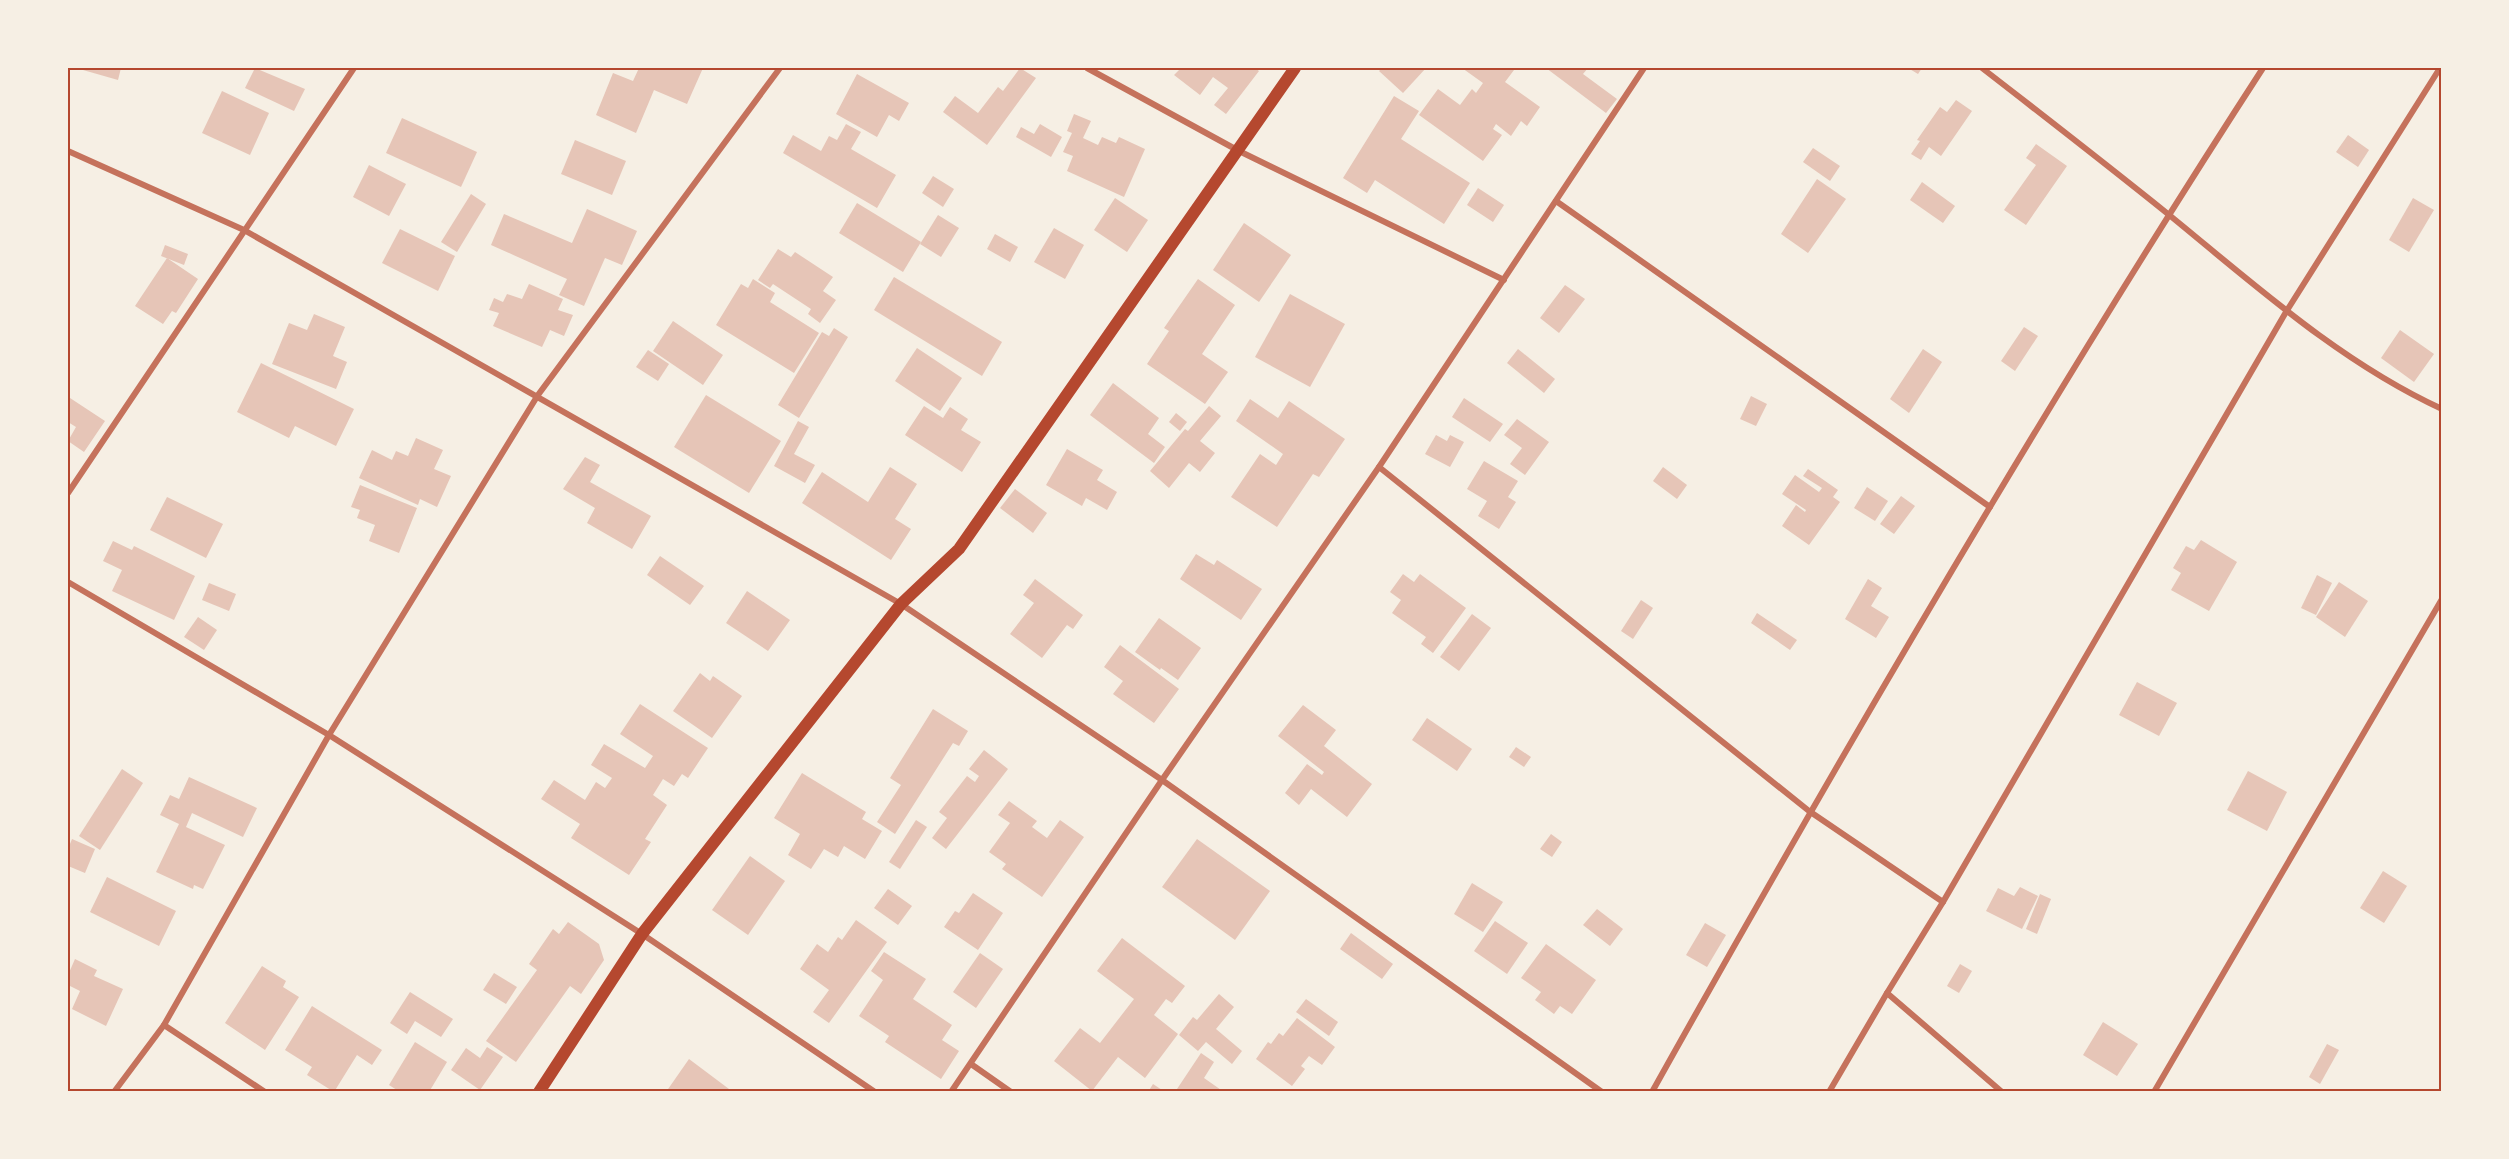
<svg xmlns="http://www.w3.org/2000/svg" width="2509" height="1159" font-family="'Crimson Pro',serif">
  <style>
    .building { fill: #e6c5b7 }
    .lines { fill: none; stroke-linecap: round; stroke-linejoin: round }
    .minor { stroke: #c5725c; stroke-width: 6 }
    .secondary { stroke: #b5482f; stroke-width: 12 }
    .neatline { fill: none; stroke: #b5482f; stroke-width: 2 }
  </style>
  <rect width="100%" height="100%" fill="#f6efe4"/>
  <g class="building">
    <polygon points="76,68 121,68 118,80"/>
    <polygon points="255,68 305,89 294,111 245,88"/>
    <polygon points="639,68 703,68 687,104 654,90 636,133 596,115 613,73 633,81"/>
    <polygon points="1020,68 1036,78 987,145 943,112 955,96 978,113 998,87 1003,91"/>
    <polygon points="1181,68 1255,68 1259,71 1226,114 1214,105 1228,88 1213,77 1200,95 1174,75"/>
    <polygon points="1382,68 1426,68 1403,93 1379,71"/>
    <polygon points="1462,68 1511,68 1514,70 1505,82 1540,107 1527,126 1521,121 1511,136 1496,124 1493,129 1502,135 1483,161 1419,115 1438,89 1460,105 1472,89 1476,93 1483,83"/>
    <polygon points="1546,68 1588,68 1583,74 1617,99 1606,113"/>
    <polygon points="1908,68 1922,68 1918,74"/>
    <polygon points="857,74 909,103 899,121 889,115 877,137 836,114"/>
    <polygon points="222,91 269,113 250,155 202,133"/>
    <polygon points="1394,96 1419,111 1401,139 1470,183 1444,224 1375,180 1367,193 1343,178"/>
    <polygon points="1956,100 1972,111 1941,156 1929,147 1921,160 1911,154 1920,141 1917,140 1940,107 1947,112"/>
    <polygon points="1074,114 1091,121 1083,138 1098,145 1102,137 1116,143 1119,137 1145,149 1124,197 1067,171 1073,156 1063,152 1072,133 1067,131"/>
    <polygon points="402,118 477,152 461,187 386,153"/>
    <polygon points="846,124 861,132 851,149 896,175 877,208 783,153 793,135 821,151 829,136 837,140"/>
    <polygon points="1040,124 1062,137 1051,157 1016,137 1021,127 1034,134"/>
    <polygon points="2348,135 2369,150 2358,167 2336,152"/>
    <polygon points="575,140 626,161 612,195 561,174"/>
    <polygon points="2036,144 2067,166 2026,225 2004,210 2036,165 2026,158"/>
    <polygon points="1813,148 1840,166 1830,181 1803,162"/>
    <polygon points="369,165 406,184 389,216 353,197"/>
    <polygon points="933,176 954,189 943,207 922,193"/>
    <polygon points="1817,179 1846,199 1808,253 1781,234"/>
    <polygon points="1922,182 1955,206 1943,223 1910,200"/>
    <polygon points="1478,188 1504,205 1493,222 1467,205"/>
    <polygon points="471,194 486,204 457,252 441,242"/>
    <polygon points="1115,198 1148,220 1127,252 1094,230"/>
    <polygon points="2413,198 2434,210 2409,252 2389,240"/>
    <polygon points="857,203 921,242 903,272 839,233"/>
    <polygon points="587,209 637,231 622,265 605,258 584,306 559,295 567,279 491,245 504,214 572,243"/>
    <polygon points="938,215 959,228 941,257 920,244"/>
    <polygon points="1244,223 1291,255 1259,302 1213,270"/>
    <polygon points="1054,228 1084,245 1065,279 1034,262"/>
    <polygon points="400,229 455,256 438,291 382,263"/>
    <polygon points="995,234 1018,247 1010,262 987,249"/>
    <polygon points="165,245 188,254 184,265 161,256"/>
    <polygon points="778,249 791,257 795,252 833,277 823,291 836,300 820,323 808,314 811,309 773,284 770,288 758,280"/>
    <polygon points="167,258 198,279 176,313 172,311 163,324 135,306"/>
    <polygon points="894,277 1002,342 982,376 874,310"/>
    <polygon points="753,279 775,293 770,302 819,333 794,373 716,325 741,284 748,288"/>
    <polygon points="1198,279 1235,305 1202,354 1228,372 1205,404 1147,364 1169,331 1164,328"/>
    <polygon points="529,284 563,299 558,310 573,315 564,336 550,330 542,347 493,326 499,313 489,310 494,298 503,302 507,294 522,299"/>
    <polygon points="1565,285 1585,299 1559,333 1540,318"/>
    <polygon points="1290,294 1345,324 1310,387 1255,357"/>
    <polygon points="314,314 345,327 333,356 347,362 336,389 272,364 289,323 307,330"/>
    <polygon points="673,321 723,355 703,385 653,351"/>
    <polygon points="2024,327 2038,336 2015,371 2001,361"/>
    <polygon points="834,328 848,337 799,418 778,405 822,332 829,336"/>
    <polygon points="2400,330 2434,354 2414,382 2381,358"/>
    <polygon points="917,348 962,378 940,411 895,381"/>
    <polygon points="1518,349 1555,379 1544,393 1507,363"/>
    <polygon points="1923,349 1942,362 1909,413 1890,399"/>
    <polygon points="648,350 669,364 658,381 636,367"/>
    <polygon points="261,363 354,409 336,446 295,426 289,438 237,412"/>
    <polygon points="1113,383 1159,418 1148,434 1165,447 1154,463 1090,415"/>
    <polygon points="706,395 781,441 749,493 674,447"/>
    <polygon points="1751,396 1767,404 1756,426 1740,419"/>
    <polygon points="70,398 105,421 84,452 68,441 76,427 68,422 68,402"/>
    <polygon points="1464,398 1503,424 1490,442 1452,417"/>
    <polygon points="1250,399 1278,418 1289,401 1345,439 1319,477 1313,474 1277,527 1231,497 1260,454 1276,465 1283,454 1236,421"/>
    <polygon points="924,406 943,418 950,407 968,419 961,430 981,442 962,472 905,435"/>
    <polygon points="1209,406 1221,416 1200,441 1215,453 1200,472 1189,463 1169,488 1150,471 1185,429 1188,431"/>
    <polygon points="1176,413 1187,422 1180,431 1169,422"/>
    <polygon points="1517,419 1549,442 1525,475 1510,464 1522,448 1504,435"/>
    <polygon points="798,421 809,427 794,454 815,465 805,483 774,466"/>
    <polygon points="1436,435 1447,441 1450,435 1464,442 1450,467 1425,454"/>
    <polygon points="416,438 443,450 434,469 451,476 437,507 420,499 418,505 359,478 372,450 392,460 396,451 408,456"/>
    <polygon points="1067,449 1103,470 1097,480 1117,492 1107,510 1086,498 1082,506 1046,485"/>
    <polygon points="585,457 600,465 590,482 651,516 632,549 587,523 595,508 563,489"/>
    <polygon points="1484,461 1518,481 1508,497 1516,502 1499,529 1478,516 1487,501 1467,489"/>
    <polygon points="890,467 917,484 895,519 911,529 891,560 802,503 822,472 868,502"/>
    <polygon points="1663,467 1687,485 1677,499 1653,481"/>
    <polygon points="1808,469 1838,490 1833,497 1840,502 1809,545 1782,526 1796,505 1805,512 1806,510 1782,494 1795,475 1819,492 1822,488 1803,476"/>
    <polygon points="360,485 417,508 399,553 369,541 375,525 357,518 360,510 351,507"/>
    <polygon points="1867,487 1888,501 1875,521 1854,508"/>
    <polygon points="1015,489 1047,513 1033,533 1000,508"/>
    <polygon points="1901,496 1915,506 1894,534 1880,524"/>
    <polygon points="167,497 223,524 206,558 150,530"/>
    <polygon points="2201,540 2237,562 2209,611 2171,590 2181,573 2173,568 2186,546 2194,550"/>
    <polygon points="113,541 132,550 134,546 195,576 174,620 112,591 122,570 103,561"/>
    <polygon points="1196,554 1214,565 1217,560 1262,589 1241,620 1180,579"/>
    <polygon points="660,556 704,586 690,605 647,575"/>
    <polygon points="1403,574 1414,582 1420,574 1466,608 1433,653 1421,644 1426,637 1392,613 1401,600 1390,592"/>
    <polygon points="2317,575 2332,583 2316,615 2301,608"/>
    <polygon points="1035,579 1083,615 1073,629 1067,625 1042,658 1010,634 1034,603 1023,595"/>
    <polygon points="1868,579 1882,588 1871,606 1889,617 1876,638 1845,619"/>
    <polygon points="2339,582 2368,601 2345,637 2316,617"/>
    <polygon points="209,583 236,594 229,611 202,600"/>
    <polygon points="747,591 790,620 768,651 726,623"/>
    <polygon points="1641,600 1653,608 1633,639 1621,631"/>
    <polygon points="1757,613 1797,640 1790,650 1751,623"/>
    <polygon points="1472,614 1491,628 1459,671 1440,657"/>
    <polygon points="198,617 217,630 204,650 184,637"/>
    <polygon points="1159,618 1201,648 1178,680 1161,668 1160,670 1135,652"/>
    <polygon points="1120,645 1179,689 1154,723 1113,694 1123,681 1104,667"/>
    <polygon points="700,673 710,681 713,676 742,696 712,738 673,711"/>
    <polygon points="2137,682 2177,703 2159,736 2119,715"/>
    <polygon points="640,704 708,748 688,778 682,774 674,786 663,779 653,795 667,805 645,839 651,842 629,875 571,838 580,824 541,799 554,780 585,800 596,782 605,788 612,778 591,765 604,744 645,768 653,756 620,734"/>
    <polygon points="1303,705 1336,730 1324,746 1372,784 1347,817 1311,789 1299,805 1285,793 1307,764 1322,775 1324,772 1278,736"/>
    <polygon points="933,709 968,731 959,746 953,743 895,834 877,822 901,785 890,778"/>
    <polygon points="1427,718 1472,749 1457,771 1412,740"/>
    <polygon points="1516,747 1531,757 1524,767 1509,757"/>
    <polygon points="984,750 1008,769 946,849 932,838 947,818 939,812 967,776 975,782 979,776 969,769"/>
    <polygon points="122,769 143,783 100,850 79,836"/>
    <polygon points="2248,771 2287,792 2267,831 2227,810"/>
    <polygon points="802,773 866,812 862,819 882,831 865,859 844,846 838,857 824,849 811,869 788,855 800,834 774,818"/>
    <polygon points="189,777 257,808 243,837 192,813 186,827 225,845 203,889 194,885 193,889 156,872 179,824 160,815 170,795 179,799"/>
    <polygon points="1009,801 1037,821 1032,827 1047,838 1060,820 1084,837 1042,897 1002,869 1006,864 989,852 1010,823 998,815"/>
    <polygon points="916,820 927,827 900,869 889,862"/>
    <polygon points="1551,834 1562,842 1552,857 1540,849"/>
    <polygon points="72,839 95,849 85,873 68,866 68,849"/>
    <polygon points="1197,839 1270,891 1235,940 1162,887"/>
    <polygon points="750,856 785,881 748,935 712,910"/>
    <polygon points="2383,871 2407,886 2384,923 2360,908"/>
    <polygon points="107,877 176,911 159,946 90,912"/>
    <polygon points="1472,883 1503,902 1483,932 1454,914"/>
    <polygon points="2020,887 2038,896 2022,929 1986,911 1998,888 2014,896"/>
    <polygon points="888,889 912,906 898,925 874,908"/>
    <polygon points="973,893 1003,913 978,950 944,927 955,911 959,913"/>
    <polygon points="2040,894 2051,899 2037,934 2026,929"/>
    <polygon points="1597,909 1623,929 1610,946 1583,925"/>
    <polygon points="856,920 887,942 829,1023 813,1012 829,990 800,969 817,944 828,952 838,937 842,940"/>
    <polygon points="1495,921 1528,943 1507,974 1474,951"/>
    <polygon points="568,922 599,944 604,960 581,994 570,986 516,1062 486,1041 537,970 529,964 553,929 559,934"/>
    <polygon points="1705,923 1726,935 1707,967 1686,955"/>
    <polygon points="1351,933 1393,964 1382,979 1340,949"/>
    <polygon points="1122,938 1185,986 1172,1003 1166,999 1154,1015 1178,1034 1145,1078 1118,1057 1092,1091 1054,1061 1080,1028 1100,1043 1134,999 1097,971"/>
    <polygon points="1546,944 1596,980 1572,1014 1560,1006 1554,1014 1535,1000 1541,992 1521,978"/>
    <polygon points="884,952 926,979 913,999 952,1025 942,1040 959,1051 941,1079 885,1042 889,1036 859,1016 883,980 871,971"/>
    <polygon points="980,953 1003,969 976,1008 953,992"/>
    <polygon points="75,959 97,970 94,976 123,989 106,1026 72,1009 80,991 68,985 68,975"/>
    <polygon points="1960,964 1972,971 1959,993 1947,986"/>
    <polygon points="262,966 286,981 283,987 299,997 265,1050 225,1023"/>
    <polygon points="494,973 517,987 506,1004 483,990"/>
    <polygon points="410,992 453,1019 441,1037 415,1021 407,1034 390,1023"/>
    <polygon points="1219,994 1234,1007 1216,1029 1242,1051 1232,1064 1206,1042 1198,1051 1179,1035 1193,1017 1197,1020"/>
    <polygon points="1306,999 1338,1022 1329,1036 1296,1012"/>
    <polygon points="312,1006 382,1050 372,1065 357,1055 334,1092 307,1075 312,1067 285,1050"/>
    <polygon points="1297,1018 1335,1047 1322,1065 1309,1056 1301,1066 1305,1069 1292,1086 1256,1059 1268,1042 1271,1044 1279,1033 1283,1036"/>
    <polygon points="2103,1022 2138,1044 2117,1076 2083,1055"/>
    <polygon points="415,1042 447,1062 429,1092 400,1092 389,1085"/>
    <polygon points="2327,1044 2339,1050 2320,1084 2309,1077"/>
    <polygon points="487,1047 503,1057 480,1090 451,1070 466,1048 480,1058"/>
    <polygon points="1201,1053 1214,1062 1204,1078 1224,1092 1175,1092"/>
    <polygon points="689,1059 733,1092 666,1092"/>
    <polygon points="1153,1084 1165,1092 1148,1092"/>
  </g>
  <g class="lines">
    <g class="minor">
      <polyline points="1087,68 1239,151 1504,280"/>
      <path d="M1982 68C2044 116 2107 165 2168 214 2255 285 2340 362 2442 409"/>
      <polyline points="68,151 244,230 901,604 1162,780 1602,1092"/>
      <polyline points="1556,201 1990,507"/>
      <polyline points="1379,467 1809,811 1943,902"/>
      <polyline points="68,493 354,68"/>
      <polyline points="68,582 329,735 642,934 875,1092"/>
      <polyline points="1887,993 1943,902 2286,312 2440,68"/>
      <polyline points="164,1025 265,1092"/>
      <polyline points="971,1064 1011,1092"/>
      <polyline points="114,1092 164,1025 329,735 538,395 780,68"/>
      <polyline points="951,1092 1162,780 1379,467 1644,68"/>
      <path d="M1652 1092C1846 745 2047 401 2263 68"/>
      <polyline points="1829,1092 1887,993 2002,1092"/>
      <polyline points="2154,1092 2442,599"/>
    </g>
    <polyline class="secondary" points="539,1092 642,934 901,604 959,549 1295,68"/>
  </g>
  <rect width="2509" height="1159" fill="none" stroke="#f6efe4" stroke-width="138"/>
  <rect x="69" y="69" width="2371" height="1021" class="neatline"/>
</svg>
